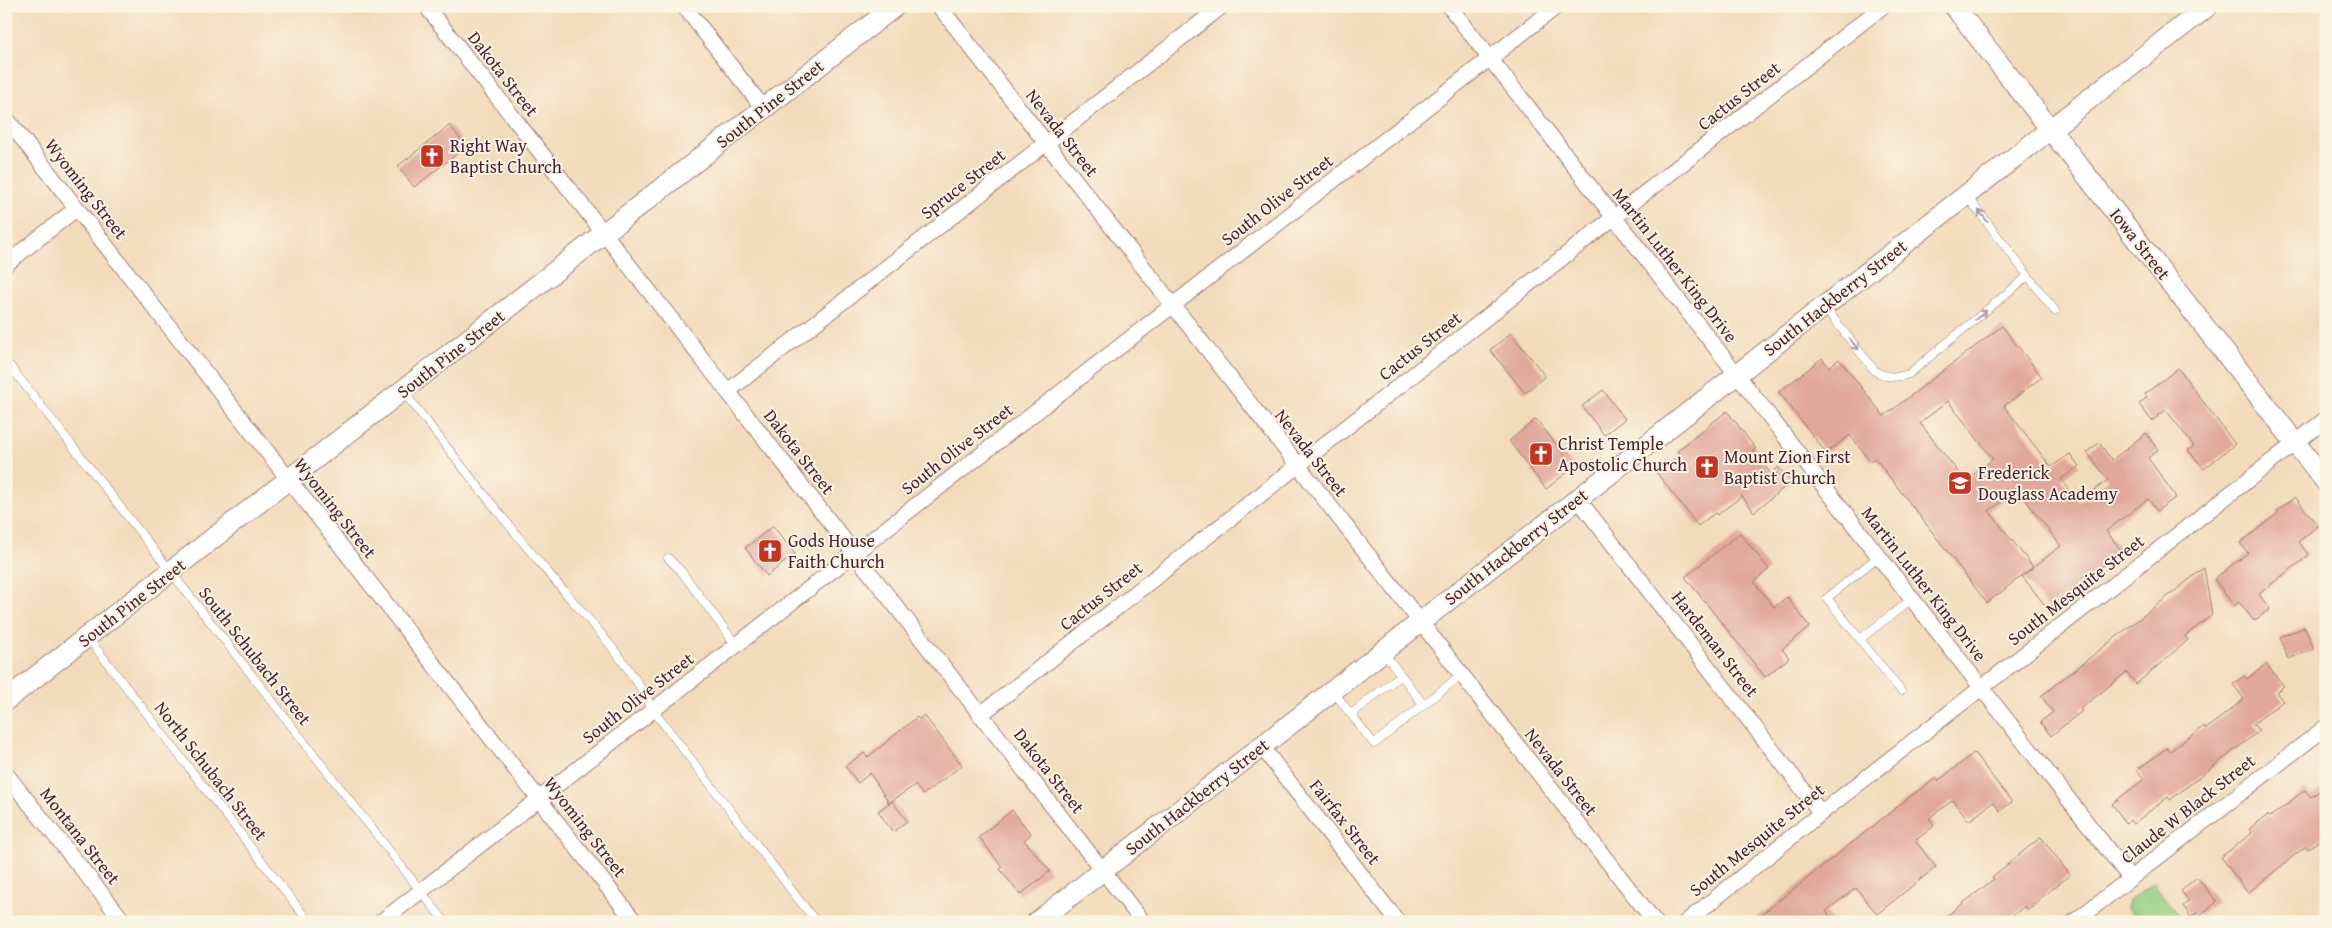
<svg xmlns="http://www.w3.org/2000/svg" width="2332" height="928" font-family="'Gentium Book Plus',serif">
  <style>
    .park { fill: #95cf83; stroke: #707757 }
    .building { fill: #e0a79a; fill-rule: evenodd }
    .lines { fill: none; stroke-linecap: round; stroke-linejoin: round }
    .lane-casing { stroke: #9e7d73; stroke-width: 9 }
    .street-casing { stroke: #9e7d73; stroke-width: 17 }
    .secondary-casing { stroke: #9e7d73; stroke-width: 22 }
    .lane { stroke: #fff; stroke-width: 8 }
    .street { stroke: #fff; stroke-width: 15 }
    .secondary { stroke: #fff; stroke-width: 20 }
    .oneway { stroke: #ae9aa0 }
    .labels { text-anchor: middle; stroke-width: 4; stroke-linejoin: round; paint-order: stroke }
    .street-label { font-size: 18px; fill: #4a1f2b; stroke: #fcf5e5 }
    .poi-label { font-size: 18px; fill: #4a1f2b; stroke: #fcf5e5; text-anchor: start }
  </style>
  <rect width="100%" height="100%" fill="#fcf5e5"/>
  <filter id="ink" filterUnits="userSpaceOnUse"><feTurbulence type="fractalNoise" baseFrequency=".02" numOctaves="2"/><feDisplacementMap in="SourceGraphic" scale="10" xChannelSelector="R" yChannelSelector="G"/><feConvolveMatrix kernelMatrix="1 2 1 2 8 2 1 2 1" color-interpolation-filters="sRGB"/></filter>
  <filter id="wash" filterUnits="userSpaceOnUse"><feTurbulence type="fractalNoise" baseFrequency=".0096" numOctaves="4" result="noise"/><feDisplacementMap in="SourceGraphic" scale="20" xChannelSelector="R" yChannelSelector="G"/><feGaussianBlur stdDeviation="1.12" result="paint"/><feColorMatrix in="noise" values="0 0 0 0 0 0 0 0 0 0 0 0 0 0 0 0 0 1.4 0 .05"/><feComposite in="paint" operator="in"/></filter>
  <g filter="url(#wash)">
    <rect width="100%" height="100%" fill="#f2dbbb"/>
    <polygon class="park" points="2153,883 2184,922 2137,922 2127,908 2129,901"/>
    <g id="blocks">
      <g class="building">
        <polygon points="450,125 466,147 414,187 398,166"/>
        <path d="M2002 326 2042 377 2004 406 2051 467 2070 454 2079 466 2061 479 2079 502 2108 480 2087 452 2099 443 2112 460 2146 433 2158 450 2148 458 2176 497 2157 511 2148 499 2106 531 2122 551 2048 609 2022 576 2061 546 2017 489 1989 511 2033 567 1987 603 1875 458 1870 461 1850 435 1826 453 1779 392 1822 358 1829 367 1839 359 1884 416ZM1948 401 1993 459 1965 481 1920 423Z"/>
        <polygon points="1511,333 1545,376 1525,393 1490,350"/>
        <polygon points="2178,368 2235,444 2204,469 2188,450 2194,446 2166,410 2152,421 2139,404 2147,397 2145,394"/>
        <polygon points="1603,390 1625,419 1604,435 1582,406"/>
        <polygon points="1727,411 1756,449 1753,451 1771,474 1778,467 1791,482 1754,512 1742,496 1717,515 1715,513 1698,526 1657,473 1680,455 1677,451"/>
        <polygon points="1536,419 1574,467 1546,489 1509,441"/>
        <polygon points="2295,497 2318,526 2298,542 2309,555 2259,594 2270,609 2254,621 2239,602 2234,606 2214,579 2248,553 2240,543 2278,513 2277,511"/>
        <polygon points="773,526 795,554 767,576 745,548"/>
        <polygon points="1740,533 1769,569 1754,582 1774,607 1787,597 1810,627 1782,649 1789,658 1765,677 1685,577"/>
        <polygon points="2204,568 2212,615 2185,636 2188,640 2136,684 2127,672 2080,709 2082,711 2051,736 2040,722 2053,712 2041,696"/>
        <polygon points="2305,627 2314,649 2288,659 2280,637"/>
        <polygon points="2266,664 2284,686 2276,692 2283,701 2253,724 2259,731 2170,800 2168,797 2133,824 2130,820 2126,823 2112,804 2144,779 2137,770 2167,748 2169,752 2204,726 2206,729 2244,699 2233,684 2244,676 2247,679"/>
        <polygon points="924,715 962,765 923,795 915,785 889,803 870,773 858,783 845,766 864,753 868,757 917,717 919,719"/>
        <polygon points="1974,753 2012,802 2000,811 1993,802 1969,821 1953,800 1929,818 1934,826 1915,841 1936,867 1877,914 1856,888 1826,911 1834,922 1752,922 1911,796 1936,778 1938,781"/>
        <polygon points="2326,786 2326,835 2308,849 2306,846 2248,893 2221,857 2252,833 2249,829 2268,815 2270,817 2305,790 2311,797"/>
        <polygon points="892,801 907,821 893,832 878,811"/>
        <polygon points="1012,810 1031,834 1024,840 1050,871 1020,895 1000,869 1002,867 979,837"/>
        <polygon points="2041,837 2070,875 2038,900 2039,902 2028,910 2025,906 2004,922 1939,922 1994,879 1992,877"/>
        <polygon points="2197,877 2217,902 2200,915 2198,912 2191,917 2183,906 2189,901 2181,891"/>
      </g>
    </g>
  </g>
  <g filter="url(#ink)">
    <use href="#blocks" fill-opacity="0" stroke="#9e7d73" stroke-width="1"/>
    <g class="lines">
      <defs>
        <g id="lane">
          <polyline points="1966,195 2055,311"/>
          <path d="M1825 308 1875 371C1887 378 1895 378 1909 374L2028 276"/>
          <polyline points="6,361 445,922"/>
          <path d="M403 391C450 451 496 511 545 569 582 613 627 658 653 710L816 922"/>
          <polyline points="1879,556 1827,598 1901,691"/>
          <polyline points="668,558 681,571 736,645"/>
          <polyline points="88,638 309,922"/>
          <polyline points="1860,639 1912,599"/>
          <polyline points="1384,653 1424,705"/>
          <polyline points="1333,691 1374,744 1461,675"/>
          <polyline points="1351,714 1401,675"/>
        </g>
        <g id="street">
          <polyline points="426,6 1143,922"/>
          <polyline points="684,6 764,109"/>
          <polyline points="939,6 1655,922"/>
          <polyline points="1449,6 2130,878"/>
          <polyline points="6,118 635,922"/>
          <polyline points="6,264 77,208"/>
          <polyline points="728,391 1222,6"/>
          <polyline points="1578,499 1821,813"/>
          <polyline points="980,715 1883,6"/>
          <polyline points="1261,746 1398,922"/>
          <polyline points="6,774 124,922"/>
          <polyline points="381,922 1557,6"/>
          <polyline points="1686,922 1821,813 2326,419"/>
          <polyline points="2074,922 2326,727"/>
        </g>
        <g id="secondary">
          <polyline points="1954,6 2326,482"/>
          <polyline points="6,700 895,6"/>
          <polyline points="1037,922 2208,6"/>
        </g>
      </defs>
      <use href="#lane" class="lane-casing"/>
      <use href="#street" class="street-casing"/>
      <use href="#secondary" class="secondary-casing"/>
      <use href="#lane" class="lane"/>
      <use href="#street" class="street"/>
      <use href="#secondary" class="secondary"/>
    </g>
    <defs><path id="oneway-shaft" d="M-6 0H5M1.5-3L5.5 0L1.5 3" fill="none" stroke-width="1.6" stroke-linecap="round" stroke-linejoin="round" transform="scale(1.25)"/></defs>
    <g class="oneway">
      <use href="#oneway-shaft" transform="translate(1983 216) rotate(-128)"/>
      <use href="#oneway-shaft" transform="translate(1981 315) rotate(-39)"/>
      <use href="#oneway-shaft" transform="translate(1854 344) rotate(51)"/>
    </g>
  </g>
  <defs>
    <symbol id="church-square" viewBox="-11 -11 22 22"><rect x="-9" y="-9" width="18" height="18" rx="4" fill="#c8321e" stroke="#fcf5e5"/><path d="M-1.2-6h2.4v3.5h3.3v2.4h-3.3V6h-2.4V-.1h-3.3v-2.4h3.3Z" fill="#fff"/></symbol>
    <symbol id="school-square" viewBox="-11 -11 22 22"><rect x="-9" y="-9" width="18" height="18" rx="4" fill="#c8321e" stroke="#fcf5e5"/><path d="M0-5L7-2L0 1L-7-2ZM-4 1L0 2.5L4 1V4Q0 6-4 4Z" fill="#fff"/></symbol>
  </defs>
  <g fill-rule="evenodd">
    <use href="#church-square" x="418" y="142" width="28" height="28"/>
    <use href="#church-square" x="1527" y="440" width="28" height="28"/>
    <use href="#church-square" x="1693" y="453" width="28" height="28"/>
    <use href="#school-square" x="1946" y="469" width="28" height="28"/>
    <use href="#church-square" x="756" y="537" width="28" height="28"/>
  </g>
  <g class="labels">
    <g class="street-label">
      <text transform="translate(503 74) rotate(52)" y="6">Dakota Street</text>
      <text transform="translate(1739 96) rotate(-38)" y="6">Cactus Street</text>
      <text transform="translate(770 104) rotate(-38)" y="6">South Pine Street</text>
      <text transform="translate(1062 133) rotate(52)" y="6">Nevada Street</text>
      <text transform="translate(963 184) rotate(-38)" y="6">Spruce Street</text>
      <text transform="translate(86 189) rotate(52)" y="6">Wyoming Street</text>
      <text transform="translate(1277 200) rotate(-38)" y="6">South Olive Street</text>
      <text transform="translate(2140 244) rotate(52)" y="6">Iowa Street</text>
      <text transform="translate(1675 265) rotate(52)" y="6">Martin Luther King Drive</text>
      <text transform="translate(1835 298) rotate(-38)" y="6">South Hackberry Street</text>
      <text transform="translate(1420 346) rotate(-38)" y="6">Cactus Street</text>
      <text transform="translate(451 354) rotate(-38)" y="6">South Pine Street</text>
      <text transform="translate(957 449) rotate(-38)" y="6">South Olive Street</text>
      <text transform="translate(799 452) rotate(52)" y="6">Dakota Street</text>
      <text transform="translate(1311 453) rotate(52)" y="6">Nevada Street</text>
      <text transform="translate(335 508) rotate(52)" y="6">Wyoming Street</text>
      <text transform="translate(1516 547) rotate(-38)" y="6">South Hackberry Street</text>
      <text transform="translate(1924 584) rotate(52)" y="6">Martin Luther King Drive</text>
      <text transform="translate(2076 590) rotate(-38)" y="6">South Mesquite Street</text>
      <text transform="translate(1101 596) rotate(-38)" y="6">Cactus Street</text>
      <text transform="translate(132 603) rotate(-38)" y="6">South Pine Street</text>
      <text transform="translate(1715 644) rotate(52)" y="6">Hardeman Street</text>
      <text transform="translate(255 656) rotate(52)" y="6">South Schubach Street</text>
      <text transform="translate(638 698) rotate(-38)" y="6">South Olive Street</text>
      <text transform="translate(211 771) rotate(52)" y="6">North Schubach Street</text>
      <text transform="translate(1049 771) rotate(52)" y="6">Dakota Street</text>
      <text transform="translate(1561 772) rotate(52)" y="6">Nevada Street</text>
      <text transform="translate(1197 797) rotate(-38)" y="6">South Hackberry Street</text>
      <text transform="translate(2188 809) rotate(-38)" y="6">Claude W Black Street</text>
      <text transform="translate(1345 822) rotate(52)" y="6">Fairfax Street</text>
      <text transform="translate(585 827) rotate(52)" y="6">Wyoming Street</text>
      <text transform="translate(80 836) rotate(52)" y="6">Montana Street</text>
      <text transform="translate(1757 840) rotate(-39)" y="6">South Mesquite Street</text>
    </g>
    <g class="poi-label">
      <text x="450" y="152">Right Way<tspan x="450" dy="21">Baptist Church</tspan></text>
      <text x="1558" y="450">Christ Temple<tspan x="1558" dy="21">Apostolic Church</tspan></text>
      <text x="1724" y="463">Mount Zion First<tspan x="1724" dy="21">Baptist Church</tspan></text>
      <text x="1978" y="479">Frederick<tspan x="1978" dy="21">Douglass Academy</tspan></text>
      <text x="788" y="547">Gods House<tspan x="788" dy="21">Faith Church</tspan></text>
    </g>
  </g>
  <rect width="2332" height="928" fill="none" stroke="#fcf5e5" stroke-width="25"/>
</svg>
